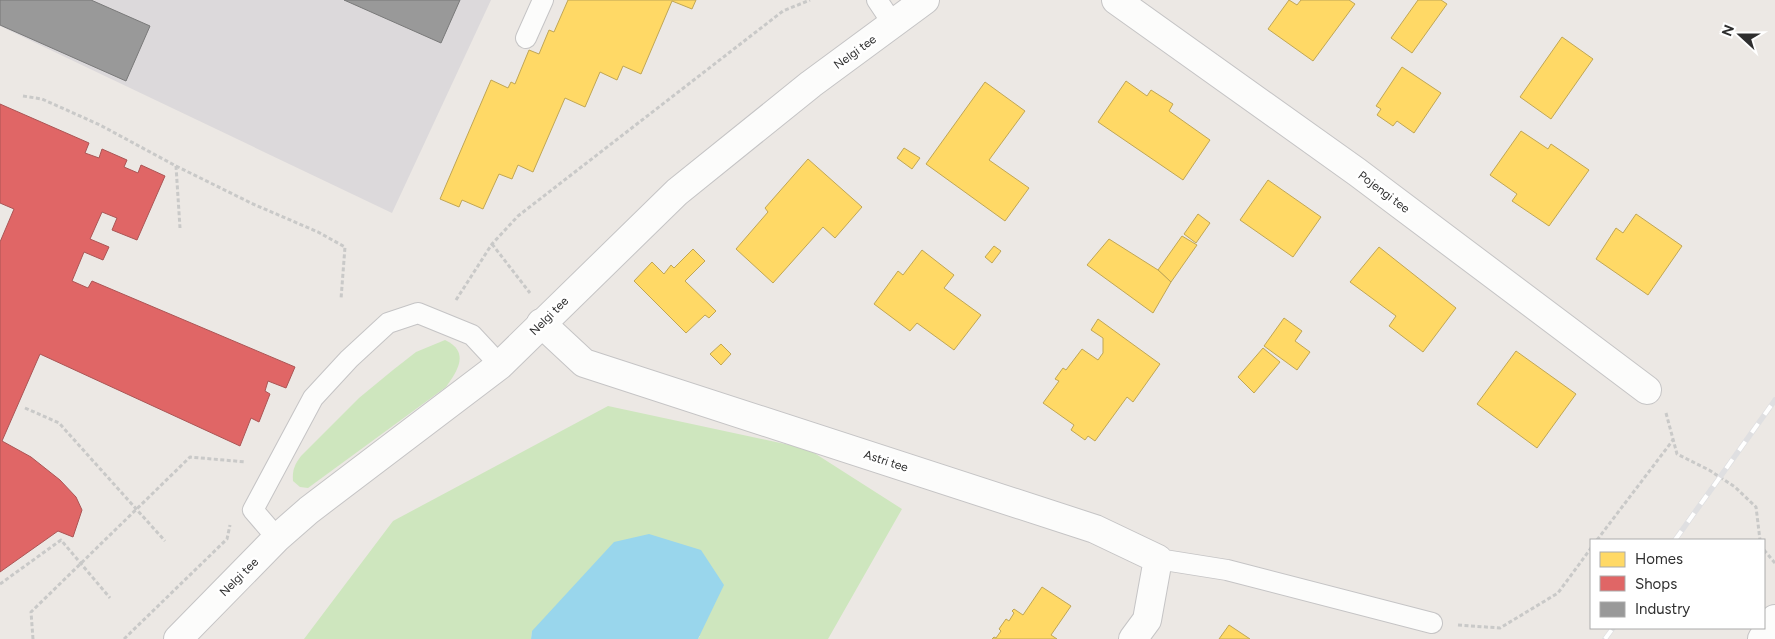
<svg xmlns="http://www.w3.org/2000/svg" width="1775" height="639" font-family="Figtree,sans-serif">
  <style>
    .industrial { fill: #dcd9db }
    .green { fill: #cee6be }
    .water { fill: #99d6ec }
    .homes { fill: #ffd966; stroke: #c0a655 }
    .shops { fill: #e06666; stroke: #ab5555 }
    .industry { fill: #999; stroke: #797979 }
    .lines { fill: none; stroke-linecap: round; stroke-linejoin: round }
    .service-casing { stroke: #c5c4c5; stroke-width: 22 }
    .minor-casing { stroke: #c5c4c5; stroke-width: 30 }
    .path { stroke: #c9c9c8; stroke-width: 3; stroke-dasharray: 4 2.5; stroke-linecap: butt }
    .service { stroke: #fcfcfb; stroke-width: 20 }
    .minor { stroke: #fcfcfb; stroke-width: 28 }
    .rail-casing { stroke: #dfdfe1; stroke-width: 5.5 }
    .rail { stroke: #fff; stroke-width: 4; stroke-dasharray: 11; stroke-linecap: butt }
    .labels { text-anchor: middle; stroke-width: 5; stroke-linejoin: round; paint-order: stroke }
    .street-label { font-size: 12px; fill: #2e2e2e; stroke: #fff }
  </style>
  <rect width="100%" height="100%" fill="#ece8e4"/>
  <polygon class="industrial" points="0,0 491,0 392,213 0,26"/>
  <g class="green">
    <path d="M445 340C470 352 458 370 446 387L308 488 300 487 293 481C292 470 295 464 301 456L359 398 393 370 416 352Z"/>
    <polygon points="608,406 808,449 902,509 828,639 698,639 700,636 532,631 531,639 304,639 393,521"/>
  </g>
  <polygon class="water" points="649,534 701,550 724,585 698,639 531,639 532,631 614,542"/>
  <g class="homes">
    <polygon points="568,0 696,0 692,9 672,1 641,74 623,66 617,80 600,72 585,107 565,98 533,172 518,165 512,179 499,174 483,209 462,200 459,207 440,199 491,80 508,88 511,82 515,84 529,50 539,54 549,30 554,32"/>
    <polygon points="1289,0 1297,5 1301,0 1349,0 1355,4 1313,61 1268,29"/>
    <polygon points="1418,0 1441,0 1447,4 1412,53 1391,38"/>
    <polygon points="1562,37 1593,59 1551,119 1520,97"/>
    <polygon points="1402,67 1441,93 1414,133 1397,121 1393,126 1377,115 1381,109 1376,106"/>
    <polygon points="1126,81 1147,96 1151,90 1173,104 1169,111 1210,140 1183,180 1098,122"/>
    <polygon points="985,82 1025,111 989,160 1029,188 1005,221 926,164"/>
    <polygon points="1521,131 1548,149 1551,144 1589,170 1549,226 1512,201 1517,194 1490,175"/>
    <polygon points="904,148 920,158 912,169 897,158"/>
    <polygon points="808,159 862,207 835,238 823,227 773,283 736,249 768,212 765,208"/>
    <polygon points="1268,180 1321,217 1293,257 1240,220"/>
    <polygon points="1198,214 1210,223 1196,243 1184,234"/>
    <polygon points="1636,214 1682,246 1648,295 1596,259 1616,228 1623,233"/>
    <polygon points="1182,236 1197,245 1171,282 1158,270"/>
    <polygon points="1109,239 1158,270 1171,282 1153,313 1087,265"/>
    <polygon points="994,246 1001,251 992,263 985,257"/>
    <polygon points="1379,247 1456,308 1423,352 1389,326 1396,316 1350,282"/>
    <polygon points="693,249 705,261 685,281 716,311 709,318 705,315 686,333 634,281 652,262 664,274 671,265 674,268"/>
    <polygon points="922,250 954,275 944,288 981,315 954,350 917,323 910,331 874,304 898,271 903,275"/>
    <polygon points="1284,318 1302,331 1295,341 1310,352 1297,370 1264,346"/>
    <polygon points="1098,319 1160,364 1133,402 1127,397 1095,441 1088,436 1085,440 1071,430 1074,425 1043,403 1059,381 1055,379 1063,368 1066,370 1082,349 1098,360 1103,353 1103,338 1091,330"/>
    <polygon points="721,344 731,354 721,365 710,354"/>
    <polygon points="1263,348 1280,362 1254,393 1238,377"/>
    <polygon points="1516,351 1576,394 1537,448 1477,404"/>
    <polygon points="1042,587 1071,606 1051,635 1057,639 992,639 994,637 996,638 1001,631 999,629 1006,619 1009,621 1014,613 1012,611 1014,609 1023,615"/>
    <polygon points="1229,625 1250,639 1219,639"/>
  </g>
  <polygon class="shops" points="0,104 89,143 85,153 99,158 102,149 127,160 124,167 138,173 141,165 165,176 137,240 112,230 117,218 102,212 90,239 109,247 103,260 84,252 72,281 88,288 92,281 295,367 286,388 268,381 265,391 270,394 259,422 251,418 240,446 40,354 2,441 31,457 60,480 76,497 82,510 73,537 58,531 0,572 0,242 14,209 0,203"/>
  <g class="industry">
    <polygon points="0,0 91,0 150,26 126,81 0,25"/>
    <polygon points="344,0 460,0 441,43"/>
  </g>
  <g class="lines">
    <defs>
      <g id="service">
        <polyline points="877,0 893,24"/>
        <polyline points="526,38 543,0"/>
        <polyline points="277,538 253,510 313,398 349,359 388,323 418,313 472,335 500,365"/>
        <polyline points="1158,559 1227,570 1432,623"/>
      </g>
      <g id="minor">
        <polyline points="1116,0 1357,172 1647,390"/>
        <polyline points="541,323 584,363 1095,529 1158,559 1147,620 1133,639"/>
        <polyline points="178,639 277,538 309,510 500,365 677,192 811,84 925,0"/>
        <polyline points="1762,639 1775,619"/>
      </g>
    </defs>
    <use href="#service" class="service-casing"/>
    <use href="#minor" class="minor-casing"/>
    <g class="path">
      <polyline points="23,96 42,99 100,125 176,166 180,228"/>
      <polyline points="176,166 253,204 318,232 345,247 341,299"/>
      <polyline points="492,244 530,293"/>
      <polyline points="456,300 492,244 518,216 783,11 810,0"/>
      <polyline points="25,408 59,423 165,541"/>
      <polyline points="1666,413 1677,454 1709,470 1735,487 1756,507 1760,540"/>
      <polyline points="1597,540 1673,440"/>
      <polyline points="1764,550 1775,563"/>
      <polyline points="0,584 61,540 110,598"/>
      <polyline points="1458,625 1500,628 1558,593 1591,548"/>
      <polyline points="33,639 31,612 190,457 246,462"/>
      <polyline points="124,639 227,539 230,525"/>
    </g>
    <use href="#service" class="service"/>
    <use href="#minor" class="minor"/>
    <defs>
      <g id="rail">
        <polyline points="1675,540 1775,400"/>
        <polyline points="1605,639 1613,628"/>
      </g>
    </defs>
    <use href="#rail" class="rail-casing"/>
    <use href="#rail" class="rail"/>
  </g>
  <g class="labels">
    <g class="street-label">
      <text transform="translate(855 52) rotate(-36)" y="4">Nelgi tee</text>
      <text transform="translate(1384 192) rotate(37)" y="4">Pojengi tee</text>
      <text transform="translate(549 316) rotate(-45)" y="4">Nelgi tee</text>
      <text transform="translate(886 461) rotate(18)" y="4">Astri tee</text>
      <text transform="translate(239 577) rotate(-45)" y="4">Nelgi tee</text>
    </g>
  </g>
  <rect x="1590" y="539" width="175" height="90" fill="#ffffff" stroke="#ababab"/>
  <rect x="1600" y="552" width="25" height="15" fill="#ffd966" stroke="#ababab"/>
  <text x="1635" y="564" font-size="15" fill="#2e2e2e">Homes</text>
  <rect x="1600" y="576" width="25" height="15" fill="#e06666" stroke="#ababab"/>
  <text x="1635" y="589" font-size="15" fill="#2e2e2e">Shops</text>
  <rect x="1600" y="602" width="25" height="15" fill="#999999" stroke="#ababab"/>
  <text x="1635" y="614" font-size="15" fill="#2e2e2e">Industry</text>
  <g transform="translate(1740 35) rotate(291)" stroke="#ffffff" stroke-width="4" paint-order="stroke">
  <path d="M0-4L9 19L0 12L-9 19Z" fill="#2e2e2e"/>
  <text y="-8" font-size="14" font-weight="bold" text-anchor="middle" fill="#2e2e2e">N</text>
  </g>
</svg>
